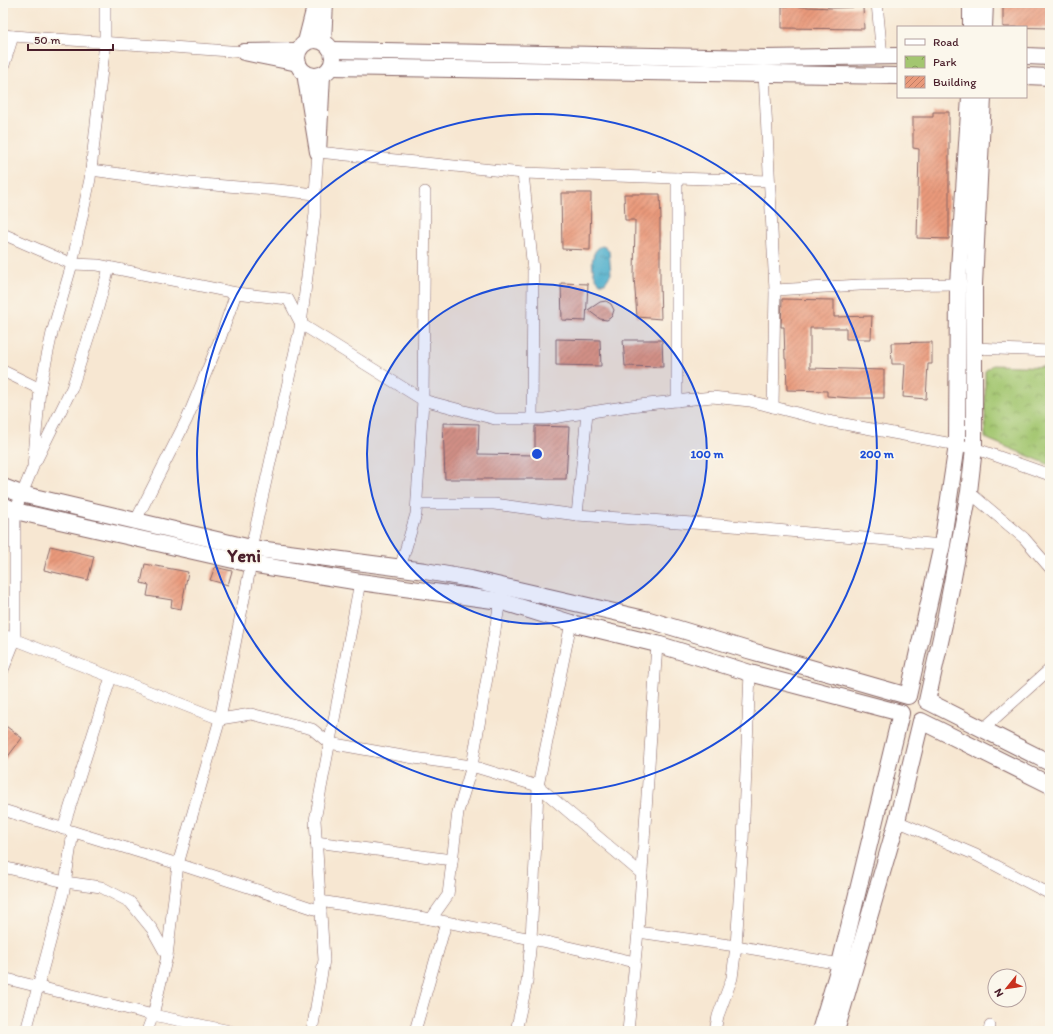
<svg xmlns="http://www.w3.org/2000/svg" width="1053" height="1034" font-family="Itim,sans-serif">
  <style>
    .park { fill: url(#park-crowns); stroke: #76724e }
    .water { fill: url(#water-ripples); stroke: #4b667b }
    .building { fill: url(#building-hatch) }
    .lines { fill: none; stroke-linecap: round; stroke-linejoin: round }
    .street-casing { stroke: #876565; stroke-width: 12 }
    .secondary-casing { stroke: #876565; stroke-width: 18 }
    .street { stroke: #fff; stroke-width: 11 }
    .secondary { stroke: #fff; stroke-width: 16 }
    .ring { fill: none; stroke: #1d4ed8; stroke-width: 2 }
    .labels { text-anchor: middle; stroke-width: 3.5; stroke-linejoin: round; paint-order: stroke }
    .district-label { font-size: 18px; font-weight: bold; fill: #4a1f2b; stroke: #fbf7ec }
    .centre { fill: #1d4ed8; stroke: #fbf7ec; stroke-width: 2 }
    .ring-label { font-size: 12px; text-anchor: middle; font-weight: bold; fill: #1d4ed8; stroke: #fbf7ec; stroke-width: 3.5; stroke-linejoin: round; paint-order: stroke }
  </style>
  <defs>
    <pattern id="park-crowns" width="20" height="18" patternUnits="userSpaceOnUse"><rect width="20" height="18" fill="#a3c670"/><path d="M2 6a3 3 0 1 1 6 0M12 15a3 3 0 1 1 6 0" fill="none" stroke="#87a05c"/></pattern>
    <pattern id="water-ripples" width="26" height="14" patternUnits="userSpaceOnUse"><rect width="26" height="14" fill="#4cadcb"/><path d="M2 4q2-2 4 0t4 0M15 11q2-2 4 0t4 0" fill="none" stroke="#418ca5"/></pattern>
    <pattern id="building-hatch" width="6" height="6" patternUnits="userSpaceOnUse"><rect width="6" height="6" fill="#e99a7b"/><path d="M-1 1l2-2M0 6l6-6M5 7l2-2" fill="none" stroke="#bf7d65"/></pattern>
  </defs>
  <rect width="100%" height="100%" fill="#fbf7ec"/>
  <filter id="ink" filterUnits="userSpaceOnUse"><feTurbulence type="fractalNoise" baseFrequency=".025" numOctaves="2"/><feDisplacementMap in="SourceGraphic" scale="8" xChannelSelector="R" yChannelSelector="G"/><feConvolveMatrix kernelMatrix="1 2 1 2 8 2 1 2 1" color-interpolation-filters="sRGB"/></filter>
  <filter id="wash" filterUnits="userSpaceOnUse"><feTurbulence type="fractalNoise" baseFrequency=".012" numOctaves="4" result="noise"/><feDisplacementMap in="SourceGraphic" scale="16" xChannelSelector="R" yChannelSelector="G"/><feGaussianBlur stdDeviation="0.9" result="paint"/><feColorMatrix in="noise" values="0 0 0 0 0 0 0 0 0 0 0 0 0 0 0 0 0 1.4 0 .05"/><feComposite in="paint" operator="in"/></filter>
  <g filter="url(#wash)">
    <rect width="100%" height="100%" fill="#f7e7d2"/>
    <polygon class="park" points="992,365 1050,367 1050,465 985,438 985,371"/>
    <path class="water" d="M602 246 605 247 609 251 611 274 605 283H600C591 276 588 250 602 246Z"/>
    <g id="blocks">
      <g class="building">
        <polygon points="1003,3 1050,3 1050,28 1003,27"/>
        <polygon points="782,6 834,8 863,7 864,29 782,28"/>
        <polygon points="933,112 949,112 949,239 917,238 919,149 913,148 913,117 933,117"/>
        <polygon points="561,193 591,193 590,250 562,249"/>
        <polygon points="624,194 660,194 661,219 660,219 660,283 661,319 637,317 634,277 635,220 625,220"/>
        <polygon points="561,283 588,284 586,321 562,320"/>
        <polygon points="782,299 834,300 834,317 872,316 871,339 846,339 846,328 810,328 810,368 884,370 884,398 850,398 827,396 827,391 787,390 786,359 785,359 784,327 781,327"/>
        <polygon points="606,301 611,304 614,310 612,316 610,318 607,320 600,319 588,310 600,302"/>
        <polygon points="556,339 600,340 601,366 556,365"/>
        <polygon points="623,340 662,340 663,367 625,366"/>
        <polygon points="932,342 932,364 928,364 926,399 903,397 905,364 892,364 891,343"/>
        <polygon points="443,423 479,424 478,454 535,455 535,426 569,427 566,479 445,479"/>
        <polygon points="50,546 94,556 88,580 44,570"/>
        <polygon points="145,564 188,572 181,609 171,607 172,600 147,596 149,585 141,583"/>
        <polygon points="215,567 232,571 228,585 210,580"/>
        <polygon points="3,724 22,738 3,763"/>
      </g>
    </g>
  </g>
  <g filter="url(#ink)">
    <use href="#blocks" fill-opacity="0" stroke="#876565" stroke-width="1"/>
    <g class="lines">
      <defs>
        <g id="street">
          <polyline points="877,3 882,57"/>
          <polyline points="3,35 13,36 3,68"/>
          <polyline points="13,36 244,52"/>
          <polyline points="764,73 775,290"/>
          <polyline points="91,170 188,183 278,190 315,194"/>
          <polyline points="523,173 533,270 532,419"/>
          <polyline points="677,178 677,401"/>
          <polyline points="3,234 72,264 98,265 236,293 288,299 301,324 423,400 495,419 546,419 630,406 712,397 750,401 828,421 974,448 1050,475"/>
          <polyline points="974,348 1050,351"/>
          <polyline points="3,371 40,389"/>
          <polyline points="773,407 775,290 860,285 958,284"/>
          <polyline points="36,461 72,388 97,311 109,268"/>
          <polyline points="969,492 1024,538 1050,568"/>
          <polyline points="417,504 494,504 577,515 721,525 942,545"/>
          <polyline points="577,515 587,413"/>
          <polyline points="135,522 187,419 220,339 236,293"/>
          <polyline points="400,568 416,514 423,400 425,192"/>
          <polyline points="3,635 220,719 251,714 312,729 329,743 414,758 472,766 538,786 642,874"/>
          <polyline points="3,670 15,640 15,511 33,467 40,389 52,333 72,264 90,179 105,42 105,3"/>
          <polyline points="983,729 1050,669"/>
          <polyline points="3,810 178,864 321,911"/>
          <polyline points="897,821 976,855 1050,894"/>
          <polyline points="63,829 111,677"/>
          <polyline points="316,842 452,860"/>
          <polyline points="3,867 65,882 101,887 130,902 152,929 167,956"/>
          <polyline points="320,901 431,919 448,895 458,812 472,766 500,601"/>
          <polyline points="431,919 542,941 635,962"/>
          <polyline points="638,932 736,946 840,964"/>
          <polyline points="3,978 153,1015 230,1031"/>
          <polyline points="26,1031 64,890 73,832"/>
          <polyline points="147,1031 153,1015 167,956 178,864 220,719 251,564 251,548 301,324 315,213 315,194 318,152 523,173 769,181"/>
          <polyline points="312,1031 324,960 315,820 360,582"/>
          <polyline points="415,1031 446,923"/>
          <polyline points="516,1031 527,982 531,939 536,841 538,786 571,623"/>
          <polyline points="628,1031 638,932 657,644"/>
          <polyline points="715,1031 718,1016 732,978 736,946 743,841 750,673"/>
          <polyline points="989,1031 990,1026"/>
        </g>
        <g id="secondary">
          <polyline points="971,27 971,3"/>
          <polyline points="984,27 985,3"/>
          <circle cx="315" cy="58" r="18"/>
          <polyline points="323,41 325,3"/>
          <polyline points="306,42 316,3"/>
          <polyline points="332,50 763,58 898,56"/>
          <polyline points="1026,56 1050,57"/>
          <polyline points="298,63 244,52 298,51"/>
          <polyline points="331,67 898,76"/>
          <polyline points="305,73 318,152 322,75"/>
          <polyline points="1026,76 1050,77"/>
          <polyline points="983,97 974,284 974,448 969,492 946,615 927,701 1050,763"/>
          <polyline points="3,487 21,494 251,548 425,571 471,579 649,620 748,650 908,696 942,545 957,445 958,284 970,97"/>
          <polyline points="3,505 15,511 251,564 360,582 500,601 571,623 657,644 750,673 901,713 840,964 820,1031"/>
          <polyline points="836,1031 897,821 921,721 1050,785"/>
        </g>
      </defs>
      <use href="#street" class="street-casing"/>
      <use href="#secondary" class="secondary-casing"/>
      <use href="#street" class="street"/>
      <use href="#secondary" class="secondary"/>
    </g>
  </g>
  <circle cx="537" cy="454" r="170" fill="#1d4ed8" fill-opacity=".12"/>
  <g class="ring">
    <circle cx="537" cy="454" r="170"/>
    <circle cx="537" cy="454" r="340"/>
  </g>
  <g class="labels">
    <g class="district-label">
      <text x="244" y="562">Yeni</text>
    </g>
  </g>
  <circle cx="537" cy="454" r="6" class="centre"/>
  <g class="ring-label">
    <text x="707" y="458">100 m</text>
    <text x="877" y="458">200 m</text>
  </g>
  <rect width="1053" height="1034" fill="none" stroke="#fbf7ec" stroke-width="16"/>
  <rect x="897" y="26" width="130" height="72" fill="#fbf7ec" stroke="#b4a19f"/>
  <rect x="905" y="39" width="20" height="6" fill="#ffffff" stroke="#b4a19f"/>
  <text x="933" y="46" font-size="12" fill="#4a1f2b">Road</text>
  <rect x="905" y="56" width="20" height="12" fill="url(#park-crowns)" stroke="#b4a19f"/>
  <text x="933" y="66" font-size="12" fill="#4a1f2b">Park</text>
  <rect x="905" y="76" width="20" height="12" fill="url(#building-hatch)" stroke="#b4a19f"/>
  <text x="933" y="86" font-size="12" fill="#4a1f2b">Building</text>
  <g transform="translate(1007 988) rotate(240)"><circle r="19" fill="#fbf7ec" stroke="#b4a19f"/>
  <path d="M0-3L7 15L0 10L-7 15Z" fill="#c8321e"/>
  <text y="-6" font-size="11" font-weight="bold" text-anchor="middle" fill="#4a1f2b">N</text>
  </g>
  <path d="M28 44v6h85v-6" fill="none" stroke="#4a1f2b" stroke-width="2"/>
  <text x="34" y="44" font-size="12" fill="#4a1f2b" stroke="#fbf7ec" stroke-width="3" paint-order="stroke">50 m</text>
</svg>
